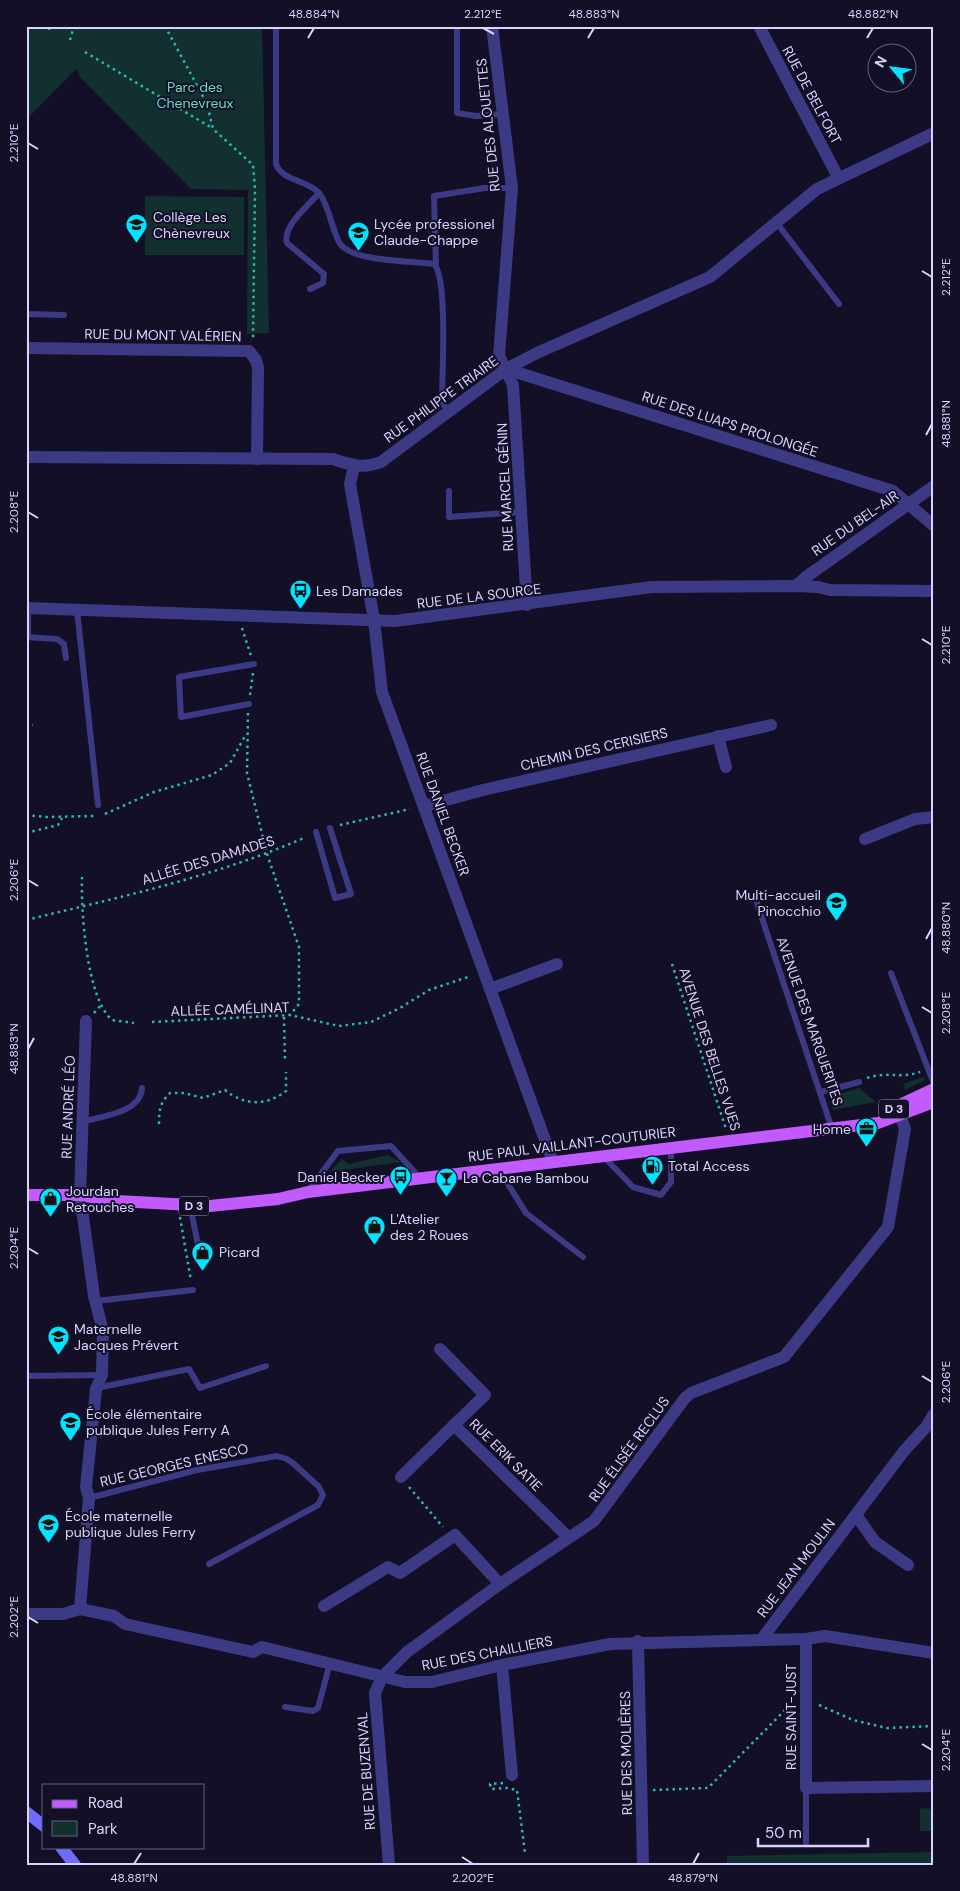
<svg xmlns="http://www.w3.org/2000/svg" width="960" height="1891" font-family="'DM Sans',sans-serif">
  <style>
    .green { fill: #12302f }
    .lines { fill: none; stroke-linecap: round; stroke-linejoin: round }
    .path { stroke: #2fb8b0; stroke-width: 2.5; stroke-dasharray: 2.5 4; stroke-linecap: butt }
    .lane { stroke: #3d3a85; stroke-width: 6 }
    .street { stroke: #3d3a85; stroke-width: 12 }
    .secondary { stroke: #6f6bff; stroke-width: 12 }
    .primary { stroke: #c25bff; stroke-width: 12 }
    .ticks { fill: none; stroke: #d9d4ff; stroke-width: 2 }
    .labels { text-anchor: middle; stroke-width: 4; stroke-linejoin: round; paint-order: stroke }
    .shield { fill: #130f26; stroke: #9e99be; stroke-width: 1 }
    .shield-label { font-size: 12px; font-weight: bold; fill: #d9d4ff }
    .park-label { font-size: 14px; fill: #5fe0c0; stroke: #130f26 }
    .street-label { font-size: 14px; fill: #d9d4ff; stroke: #130f26 }
    .poi-label { font-size: 14px; fill: #d9d4ff; stroke: #130f26; text-anchor: start }
    .neatline { fill: none; stroke: #d9d4ff; stroke-width: 2 }
    .ticks-label { font-size: 12px; text-anchor: middle; fill: #d9d4ff }
  </style>
  <rect width="100%" height="100%" fill="#130f26"/>
  <g class="green">
    <polygon points="26,26 262,26 269,333 247,334 248,190 191,189 80,77 76,69 26,120"/>
    <polygon points="145,196 244,197 244,255 145,255"/>
    <polygon points="923,1077 925,1080 905,1090 903,1084"/>
    <polygon points="859,1088 876,1102 833,1110 830,1097"/>
    <polygon points="388,1155 401,1162 329,1172 342,1159 349,1164"/>
    <polygon points="920,1808 934,1809 934,1831 920,1831"/>
    <polygon points="934,1852 934,1865 727,1865 727,1856"/>
  </g>
  <g class="lines">
    <g class="path">
      <polyline points="165,26 207,104 213,129 253,165 255,189 253,338"/>
      <polyline points="49,30 49,26"/>
      <polyline points="70,40 74,26"/>
      <polyline points="85,52 212,128"/>
      <polyline points="242,628 251,656"/>
      <polyline points="250,695 253,673"/>
      <polyline points="248,713 247,773 267,854 299,947 299,1004 290,1015"/>
      <polyline points="26,724 33,725"/>
      <polyline points="105,814 154,792 212,775 230,763 245,736"/>
      <polyline points="26,815 46,817 97,816"/>
      <polyline points="340,825 410,809"/>
      <polyline points="26,833 58,825 62,818"/>
      <path d="M82 877C81 909 86 998 112 1020L134 1023"/>
      <path d="M26 920C121 897 217 876 306 837"/>
      <polyline points="672,964 726,1129"/>
      <polyline points="94,1013 101,1005"/>
      <polyline points="284,1017 285,1060"/>
      <polyline points="152,1022 290,1015 339,1026 371,1022 400,1008 429,990 471,976"/>
      <path d="M867 1078C886 1071 901 1079 920 1072"/>
      <path d="M159 1124C159 1109 160 1103 170 1093H184L203 1098 225 1090C244 1105 265 1107 286 1091V1072"/>
      <polyline points="180,1217 191,1281"/>
      <polyline points="409,1487 443,1527"/>
      <polyline points="819,1705 853,1720 887,1728 934,1726"/>
      <polyline points="503,1783 490,1784 491,1789 507,1788 517,1790 525,1853"/>
      <polyline points="653,1790 708,1788 792,1703"/>
    </g>
    <g class="lane">
      <path d="M276 26V164C283 182 306 179 319 193 328 203 332 229 339 242 349 262 413 261 434 264 448 277 442 377 442 402L448 411"/>
      <polyline points="457,26 457,113 476,116 503,114"/>
      <polyline points="776,222 839,304"/>
      <polyline points="436,265 434,196 485,188 512,188"/>
      <path d="M310 289 323 283 324 274 287 243C282 226 309 205 319 193"/>
      <polyline points="26,314 64,315"/>
      <polyline points="449,491 449,517 521,512"/>
      <polyline points="28,608 28,637"/>
      <polyline points="77,610 98,805"/>
      <polyline points="26,637 57,639 64,644 66,658"/>
      <polyline points="249,704 181,717 179,677 254,664"/>
      <polyline points="316,832 335,898 351,894 330,828"/>
      <polyline points="754,894 832,1129"/>
      <polyline points="891,973 934,1084"/>
      <polyline points="821,1092 859,1082"/>
      <path d="M82 1122C102 1116 141 1113 142 1088"/>
      <polyline points="603,1156 633,1187 661,1195 671,1182 671,1147"/>
      <polyline points="498,1168 526,1213 583,1257"/>
      <polyline points="308,1191 338,1151 391,1146 420,1178"/>
      <polyline points="190,1205 201,1260"/>
      <polyline points="96,1301 193,1290"/>
      <polyline points="26,1376 102,1375"/>
      <polyline points="97,1388 189,1369 200,1388 266,1366"/>
      <polyline points="89,1498 197,1470 277,1456 287,1459 294,1464 319,1487 323,1495 318,1505 209,1564"/>
      <polyline points="285,1707 313,1711 318,1708 330,1663"/>
      <polyline points="806,1788 806,1842"/>
    </g>
    <g class="street">
      <polyline points="492,26 512,188 499,356 513,385 527,605"/>
      <polyline points="759,26 838,177"/>
      <polyline points="26,348 249,351 256,360 258,367 257,459"/>
      <polyline points="506,369 893,491 934,526"/>
      <path d="M26 457 333 459C350 465 364 469 381 462L506 369 539 352 710 277 817 189 934 133"/>
      <polyline points="354,466 350,484 374,620 382,692 553,1162"/>
      <polyline points="796,586 806,577 934,486"/>
      <polyline points="26,608 395,621 652,587 796,586 818,587 830,590 934,591"/>
      <polyline points="718,736 726,767"/>
      <polyline points="424,806 483,790 771,725"/>
      <polyline points="865,839 915,819 934,817"/>
      <polyline points="490,989 557,964"/>
      <polyline points="440,1349 485,1395 454,1425"/>
      <polyline points="401,1477 454,1425 568,1537"/>
      <polyline points="856,1515 875,1542 908,1565"/>
      <polyline points="324,1606 388,1567 400,1573 455,1535 500,1584"/>
      <polyline points="80,1609 89,1498 86,1487 96,1389 102,1375 103,1331 94,1296 80,1195 86,1021"/>
      <polyline points="26,1614 63,1614 80,1609 114,1616 125,1624 253,1652 262,1647 405,1682 432,1682 502,1665 610,1644 806,1639 825,1636 934,1653"/>
      <polyline points="806,1639 806,1788 934,1786"/>
      <polyline points="761,1640 904,1451 926,1427 934,1414"/>
      <polyline points="638,1641 643,1865"/>
      <polyline points="502,1665 512,1775"/>
      <polyline points="389,1865 375,1693 382,1677 407,1652 500,1584 594,1521 685,1398 691,1393 784,1357 888,1227 905,1129 900,1115 891,1110"/>
    </g>
    <g class="secondary">
      <polyline points="26,1812 44,1826"/>
      <polyline points="61,1847 75,1865"/>
    </g>
    <g class="primary">
      <polyline points="885,1112 934,1089"/>
      <polyline points="26,1195 80,1195 117,1201 210,1206 278,1199 308,1192 878,1123 934,1102"/>
    </g>
  </g>
  <path class="ticks" d="M483 28 494 34M308 38 314 28M588 38 594 28M867 38 873 28M28 143 38 149M922 271 932 277M926 435 932 424M28 512 38 518M922 639 932 645M28 880 38 886M926 939 932 928M922 1007 932 1013M28 1049 34 1038M28 1248 38 1254M922 1376 932 1382M28 1617 38 1623M922 1744 932 1750M462 1857 473 1864M134 1864 141 1853M693 1864 699 1853"/>
  <defs>
    <symbol id="school-pin" viewBox="-11 -11 22 30"><path d="M0 17L-7.5 6A9.5 9.5 0 1 1 7.5 6Z" fill="#00e5ff" stroke="#130f26"/><path d="M0-5L7-2L0 1L-7-2ZM-4 1L0 2.5L4 1V4Q0 6-4 4Z" fill="#111"/></symbol>
    <symbol id="bus-pin" viewBox="-11 -11 22 30"><path d="M0 17L-7.5 6A9.5 9.5 0 1 1 7.5 6Z" fill="#00e5ff" stroke="#130f26"/><path d="M-5-6H5V4H4V6H2V4H-2V6H-4V4H-5ZM-3.5-4V0h7V-4ZM-3.5 1.2v1.5H-2V1.2ZM2 1.2v1.5H3.5V1.2Z" fill="#111"/></symbol>
    <symbol id="office-pin" viewBox="-11 -11 22 30"><path d="M0 17L-7.5 6A9.5 9.5 0 1 1 7.5 6Z" fill="#00e5ff" stroke="#130f26"/><path d="M-6-3h4V-5.5h4V-3h4V5H-6ZM-1-4.5V-3h2v-1.5ZM-6 0V1H6V0Z" fill="#111"/></symbol>
    <symbol id="fuel-pin" viewBox="-11 -11 22 30"><path d="M0 17L-7.5 6A9.5 9.5 0 1 1 7.5 6Z" fill="#00e5ff" stroke="#130f26"/><path d="M-5.5-6h7V0h2V4h1.3V-2.5L3-4.5l.8-.8L6-3V5H2.5V1h-1V6h-7ZM-4.2-4.7v3.2H.2V-4.7Z" fill="#111"/></symbol>
    <symbol id="bar-pin" viewBox="-11 -11 22 30"><path d="M0 17L-7.5 6A9.5 9.5 0 1 1 7.5 6Z" fill="#00e5ff" stroke="#130f26"/><path d="M-6-5H6L.8 .8V4.5H3.5V6h-7V4.5H-.8V.8Z" fill="#111"/></symbol>
    <symbol id="shop-pin" viewBox="-11 -11 22 30"><path d="M0 17L-7.5 6A9.5 9.5 0 1 1 7.5 6Z" fill="#00e5ff" stroke="#130f26"/><path d="M-5-2.5h2.3a2.7 3.5 0 0 1 5.4 0H5L5.5 6h-11ZM-1.5-2.5h3a1.5 2.3 0 0 0-3 0Z" fill="#111"/></symbol>
  </defs>
  <g fill-rule="evenodd">
    <use href="#school-pin" x="124" y="212" width="25" height="34"/>
    <use href="#school-pin" x="346" y="220" width="25" height="34"/>
    <use href="#bus-pin" x="288" y="578" width="25" height="34"/>
    <use href="#school-pin" x="824" y="890" width="25" height="34"/>
    <use href="#office-pin" x="854" y="1116" width="25" height="34"/>
    <use href="#fuel-pin" x="640" y="1154" width="25" height="34"/>
    <use href="#bus-pin" x="388" y="1164" width="25" height="34"/>
    <use href="#bar-pin" x="434" y="1166" width="25" height="34"/>
    <use href="#shop-pin" x="38" y="1186" width="25" height="34"/>
    <use href="#shop-pin" x="362" y="1214" width="25" height="34"/>
    <use href="#shop-pin" x="190" y="1240" width="25" height="34"/>
    <use href="#school-pin" x="46" y="1324" width="25" height="34"/>
    <use href="#school-pin" x="58" y="1410" width="25" height="34"/>
    <use href="#school-pin" x="36" y="1512" width="25" height="34"/>
  </g>
  <g class="labels">
    <g class="shield">
      <rect x="879" y="1099.5" width="30" height="19" rx="4"/>
      <rect x="179" y="1196.5" width="30" height="19" rx="4"/>
    </g>
    <g class="shield-label">
      <text x="894" y="1113">D 3</text>
      <text x="194" y="1210">D 3</text>
    </g>
    <g class="park-label">
      <text x="195" y="92">Parc des<tspan x="195" dy="16">Chenevreux</tspan></text>
    </g>
    <g class="street-label">
      <text transform="translate(812 95) rotate(62)" y="5">RUE DE BELFORT</text>
      <text transform="translate(488 125) rotate(-96)" y="5">RUE DES ALOUETTES</text>
      <text transform="translate(163 335) rotate(1)" y="5">RUE DU MONT VALÉRIEN</text>
      <text transform="translate(441 399) rotate(-36)" y="5">RUE PHILIPPE TRIAIRE</text>
      <text transform="translate(730 424) rotate(18)" y="5">RUE DES LUAPS PROLONGÉE</text>
      <text transform="translate(505 487) rotate(-93)" y="5">RUE MARCEL GÉNIN</text>
      <text transform="translate(855 523) rotate(-35)" y="5">RUE DU BEL-AIR</text>
      <text transform="translate(479 596) rotate(-7)" y="5">RUE DE LA SOURCE</text>
      <text transform="translate(594 749) rotate(-13)" y="5">CHEMIN DES CERISIERS</text>
      <text transform="translate(443 814) rotate(70)" y="5">RUE DANIEL BECKER</text>
      <text transform="translate(208 860) rotate(-17)" y="5">ALLÉE DES DAMADES</text>
      <text transform="translate(230 1009) rotate(-2)" y="5">ALLÉE CAMÉLINAT</text>
      <text transform="translate(810 1021) rotate(71)" y="5">AVENUE DES MARGUERITES</text>
      <text transform="translate(710 1049) rotate(72)" y="5">AVENUE DES BELLES VUES</text>
      <text transform="translate(68 1107) rotate(-88)" y="5">RUE ANDRÉ LÉO</text>
      <text transform="translate(572 1144) rotate(-7)" y="5">RUE PAUL VAILLANT-COUTURIER</text>
      <text transform="translate(629 1449) rotate(-54)" y="5">RUE ÉLISÉE RECLUS</text>
      <text transform="translate(506 1455) rotate(45)" y="5">RUE ERIK SATIE</text>
      <text transform="translate(174 1465) rotate(-13)" y="5">RUE GEORGES ENESCO</text>
      <text transform="translate(796 1568) rotate(-53)" y="5">RUE JEAN MOULIN</text>
      <text transform="translate(487 1653) rotate(-11)" y="5">RUE DES CHAILLIERS</text>
      <text transform="translate(791 1717) rotate(-90)" y="5">RUE SAINT-JUST</text>
      <text transform="translate(626 1753) rotate(-91)" y="5">RUE DES MOLIÈRES</text>
      <text transform="translate(366 1771) rotate(-94)" y="5">RUE DE BUZENVAL</text>
    </g>
    <g class="poi-label">
      <text x="153" y="222">Collège Les<tspan x="153" dy="16">Chènevreux</tspan></text>
      <text x="374" y="229">Lycée professionel<tspan x="374" dy="16">Claude-Chappe</tspan></text>
      <text x="316" y="596">Les Damades</text>
      <text x="821" y="900" text-anchor="end">Multi-accueil<tspan x="821" dy="16">Pinocchio</tspan></text>
      <text x="851" y="1134" text-anchor="end">Home</text>
      <text x="668" y="1171">Total Access</text>
      <text x="385" y="1182" text-anchor="end">Daniel Becker</text>
      <text x="463" y="1183">La Cabane Bambou</text>
      <text x="66" y="1196">Jourdan<tspan x="66" dy="16">Retouches</tspan></text>
      <text x="390" y="1224">L'Atelier<tspan x="390" dy="16">des 2 Roues</tspan></text>
      <text x="219" y="1257">Picard</text>
      <text x="74" y="1334">Maternelle<tspan x="74" dy="16">Jacques Prévert</tspan></text>
      <text x="86" y="1419">École élémentaire<tspan x="86" dy="16">publique Jules Ferry A</tspan></text>
      <text x="65" y="1521">École maternelle<tspan x="65" dy="16">publique Jules Ferry</tspan></text>
    </g>
  </g>
  <rect width="960" height="1891" fill="none" stroke="#130f26" stroke-width="55"/>
  <rect x="42" y="1784" width="162" height="65" fill="#130f26" stroke="#625e7d"/>
  <rect x="52" y="1800" width="25" height="8" fill="#c25bff" stroke="#625e7d"/>
  <text x="88" y="1808" font-size="15" fill="#d9d4ff">Road</text>
  <rect x="52" y="1821" width="25" height="15" fill="#12302f" stroke="#625e7d"/>
  <text x="88" y="1834" font-size="15" fill="#d9d4ff">Park</text>
  <g transform="translate(892 68) rotate(299)"><circle r="24" fill="#130f26" stroke="#625e7d"/>
  <path d="M0-4L9 19L0 12L-9 19Z" fill="#00e5ff"/>
  <text y="-8" font-size="14" font-weight="bold" text-anchor="middle" fill="#d9d4ff">N</text>
  </g>
  <path d="M758 1838v8h110v-8" fill="none" stroke="#d9d4ff" stroke-width="2.5"/>
  <text x="765" y="1838" font-size="15" fill="#d9d4ff" stroke="#130f26" stroke-width="4" paint-order="stroke">50 m</text>
  <rect x="28" y="28" width="904" height="1836" class="neatline"/>
  <g class="ticks-label">
    <text x="314" y="18">48.884°N</text>
    <text x="483" y="18">2.212°E</text>
    <text x="594" y="18">48.883°N</text>
    <text x="873" y="18">48.882°N</text>
    <text transform="translate(14 143) rotate(-90)" y="4">2.210°E</text>
    <text transform="translate(946 277) rotate(-90)" y="4">2.212°E</text>
    <text transform="translate(946 424) rotate(-90)" y="4">48.881°N</text>
    <text transform="translate(14 512) rotate(-90)" y="4">2.208°E</text>
    <text transform="translate(946 645) rotate(-90)" y="4">2.210°E</text>
    <text transform="translate(14 880) rotate(-90)" y="4">2.206°E</text>
    <text transform="translate(946 928) rotate(-90)" y="4">48.880°N</text>
    <text transform="translate(946 1013) rotate(-90)" y="4">2.208°E</text>
    <text transform="translate(14 1049) rotate(-90)" y="4">48.883°N</text>
    <text transform="translate(14 1248) rotate(-90)" y="4">2.204°E</text>
    <text transform="translate(946 1382) rotate(-90)" y="4">2.206°E</text>
    <text transform="translate(14 1617) rotate(-90)" y="4">2.202°E</text>
    <text transform="translate(946 1750) rotate(-90)" y="4">2.204°E</text>
    <text x="134" y="1882">48.881°N</text>
    <text x="473" y="1882">2.202°E</text>
    <text x="693" y="1882">48.879°N</text>
  </g>
</svg>
